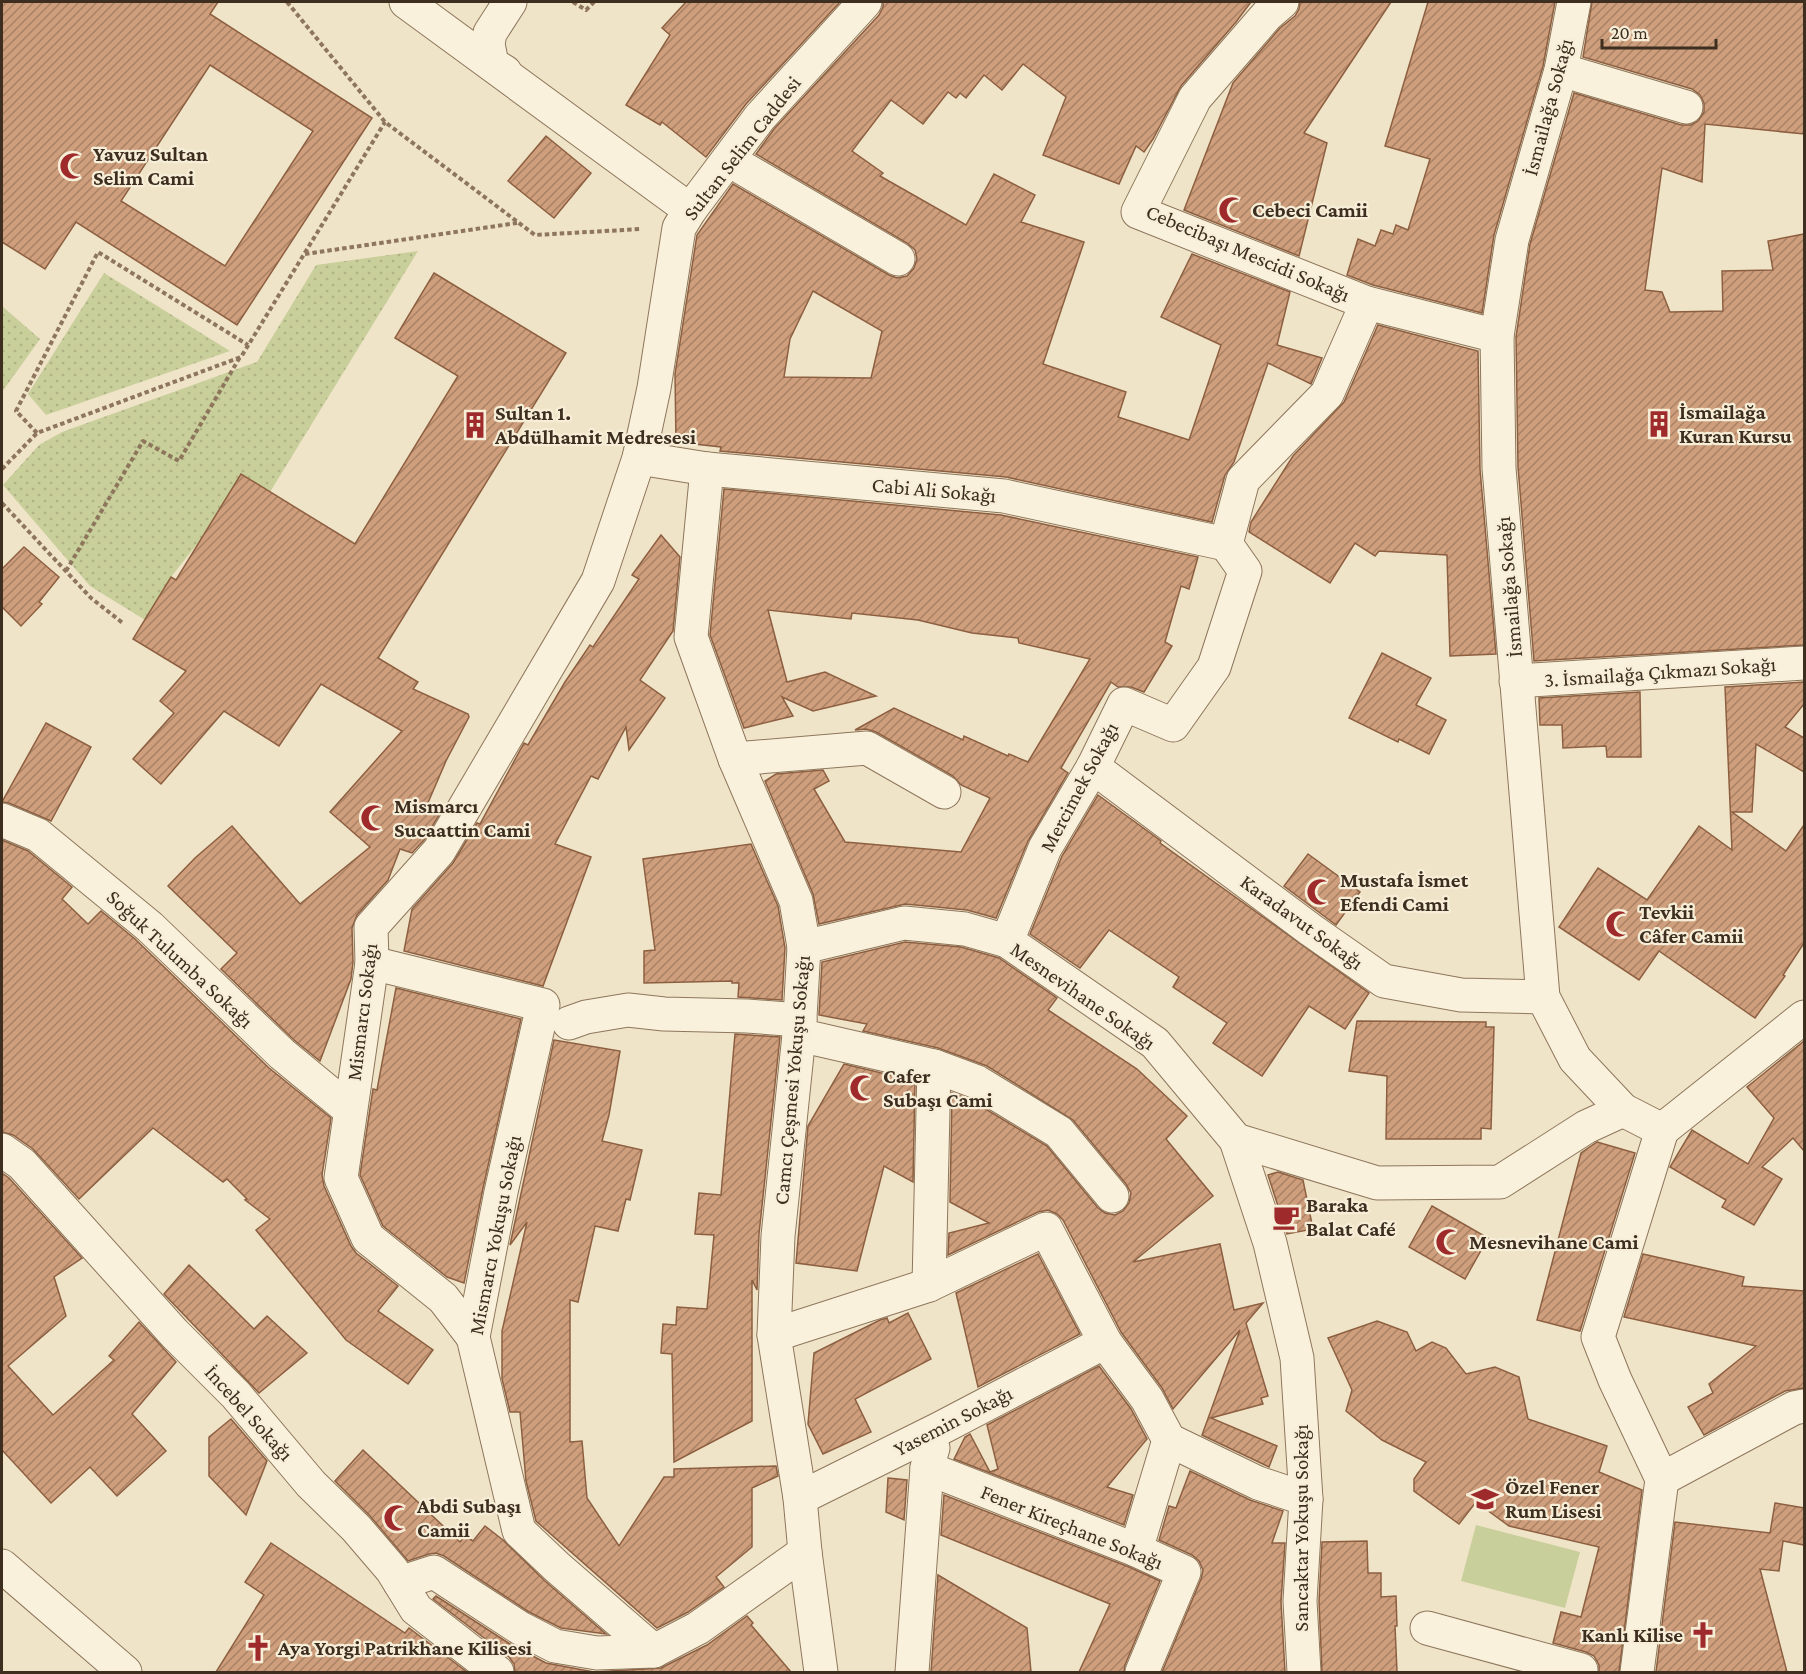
<svg xmlns="http://www.w3.org/2000/svg" width="1806" height="1674" font-family="'Crimson Pro',serif">
  <style>
    .grass { fill: url(#grass-dots) }
    .park { fill: #c9cf9b }
    .building { fill: url(#building-hatch); stroke: #8d5f41; stroke-width: 1.5; fill-rule: evenodd }
    .lines { fill: none; stroke-linecap: round; stroke-linejoin: round }
    .minor-casing { stroke: #8d765c; stroke-width: 35 }
    .path { stroke: #8d765c; stroke-width: 4; stroke-dasharray: 4.5 3; stroke-linecap: butt }
    .minor { stroke: #faf1dc; stroke-width: 33 }
    .labels { text-anchor: middle; stroke-width: 4.5; stroke-linejoin: round; paint-order: stroke }
    .street-label { font-size: 21px; fill: #3d2e20; stroke: #f7eed8 }
    .poi-label { font-size: 21px; font-weight: bold; fill: #3d2e20; stroke: #f7eed8; text-anchor: start }
  </style>
  <defs>
    <pattern id="grass-dots" width="8" height="8" patternUnits="userSpaceOnUse" patternTransform="scale(1.5)"><rect width="8" height="8" fill="#c9cf9b"/><path d="M2 2h.1M6 6h.1" fill="none" stroke="#aeb285" stroke-width="1.8" stroke-linecap="round"/></pattern>
    <pattern id="building-hatch" width="6" height="6" patternUnits="userSpaceOnUse" patternTransform="scale(1.5)"><rect width="6" height="6" fill="#cf9f7d"/><path d="M-1 1l2-2M0 6l6-6M5 7l2-2" fill="none" stroke="#a98266"/></pattern>
  </defs>
  <rect width="100%" height="100%" fill="#f0e4c8"/>
  <g class="grass">
    <polygon points="418,251 270,492 242,474 201,539 171,577 145,620 90,586 3,485 39,445 62,432 257,362 316,265"/>
    <polygon points="104,273 230,351 46,415 28,394"/>
    <polygon points="2,306 40,339 2,392"/>
  </g>
  <polygon class="park" points="1476,1525 1580,1552 1565,1608 1461,1581"/>
  <g class="building">
    <path d="M2 2H218L210 14 372 118 237 325 76 222 45 269 2 242ZM210 65 313 131 225 266 121 201Z"/>
    <polygon points="686,2 840,2 746,104 706,157 662,122 660,125 626,105 670,35 662,28"/>
    <path d="M883 2H1251L1236 22 1181 86 1153 139 1144 152 1136 146 1119 184 1043 155 1066 97 1023 64 1002 90 984 75 966 98 960 93 956 98 948 92 923 124 891 100 852 151 883 173 880 176 966 225 994 174 1035 195 1021 222 1084 242 1043 364 1126 392 1118 417 1189 440 1221 345 1161 317 1192 254 1290 292 1277 345 1322 358 1311 384 1268 363 1234 462 1225 475 1212 522 1006 477 720 451 721 447 676 442 675 374 697 235 733 184 889 275 897 278 907 276 914 268 917 259 915 250 907 243 756 154 774 129 879 15 883 7ZM813 291 882 331 871 378 784 377 790 339Z"/>
    <polygon points="1300,2 1391,2 1304,133 1327,143 1299,256 1184,210 1233,83 1280,28 1295,16 1299,9"/>
    <polygon points="1428,2 1555,2 1543,66 1494,235 1482,313 1373,285 1347,275 1358,239 1375,246 1381,230 1393,234 1396,225 1408,230 1430,159 1385,146"/>
    <polygon points="1592,2 1804,2 1804,134 1705,124 1702,182 1662,168 1645,290 1662,292 1670,312 1723,311 1722,271 1773,270 1768,241 1804,234 1804,645 1534,661 1518,467 1516,337 1530,244 1574,93 1681,125 1691,125 1698,121 1704,112 1704,103 1700,95 1692,89 1583,57"/>
    <polygon points="546,136 591,173 554,218 508,181"/>
    <polygon points="434,273 566,353 378,658 418,682 413,689 468,714 469,717 446,761 427,805 442,810 424,840 412,853 400,849 388,880 357,915 352,928 353,962 351,979 320,1061 294,1040 221,969 237,953 168,886 195,858 232,826 300,904 370,847 330,812 402,731 321,684 279,746 224,711 161,784 133,759 174,713 160,701 186,671 133,639 171,577 176,580 241,474 355,544 458,376 395,338"/>
    <polygon points="1378,325 1478,351 1480,469 1496,654 1450,656 1447,555 1379,551 1375,556 1355,543 1330,583 1249,532 1251,522 1293,456 1344,402"/>
    <polygon points="724,489 1001,515 1198,557 1189,589 1181,586 1165,642 1172,646 1144,692 1131,687 1118,687 1111,682 1061,768 1068,773 1028,841 996,918 967,910 905,904 819,924 813,894 765,781 776,774 823,770 829,781 814,789 845,842 961,852 990,798 961,785 953,776 876,732 866,729 855,730 894,708 963,740 964,736 1008,756 1009,754 1028,762 1090,659 1019,643 1018,638 972,633 918,620 852,613 851,619 768,610 787,682 825,672 876,696 813,711 782,697 793,716 744,728 710,635"/>
    <polygon points="661,535 680,557 673,631 640,680 665,698 629,750 626,727 598,779 591,776 555,844 591,857 543,986 404,951 412,909 453,863 477,823 480,824 524,743 528,745 565,682 590,645 593,647 639,579 632,575"/>
    <polygon points="24,547 59,577 39,602 42,604 21,626 2,607 2,569"/>
    <polygon points="1382,653 1431,678 1416,705 1446,720 1429,754 1399,739 1398,742 1349,718"/>
    <polygon points="1804,682 1804,704 1785,727 1804,738 1804,772 1756,744 1752,812 1732,812 1786,851 1804,825 1804,943 1783,975 1785,976 1755,1018 1659,951 1639,980 1559,927 1598,868 1647,900 1699,826 1732,850 1725,687"/>
    <polygon points="1640,692 1641,757 1607,757 1606,746 1563,748 1562,725 1540,725 1539,698"/>
    <polygon points="46,723 91,747 51,821 9,803 2,802"/>
    <polygon points="1098,795 1161,841 1160,843 1369,993 1345,1029 1309,1006 1262,1076 1213,1043 1227,1023 1173,987 1179,977 1109,930 1080,968 1030,934 1062,856"/>
    <polygon points="2,840 28,851 72,887 62,899 88,924 101,911 135,939 269,1068 331,1118 322,1175 324,1186 351,1246 356,1253 398,1286 378,1311 433,1350 408,1384 346,1340 256,1230 270,1219 245,1200 247,1199 227,1179 223,1182 153,1128 79,1199 33,1149 13,1135 2,1132"/>
    <polygon points="751,844 778,906 785,948 782,1000 738,997 739,983 732,983 732,981 644,983 644,951 655,950 643,859"/>
    <polygon points="1308,854 1360,892 1336,925 1284,886"/>
    <polygon points="905,942 961,947 999,958 1057,998 1048,1010 1137,1069 1187,1116 1166,1139 1213,1196 1133,1262 1220,1244 1234,1310 1263,1303 1246,1323 1268,1396 1261,1398 1263,1404 1211,1418 1277,1446 1269,1467 1202,1435 1240,1330 1173,1409 1162,1388 1121,1332 1063,1220 1057,1214 1048,1210 1038,1212 948,1255 949,1233 989,1223 950,1202 952,1093 969,1099 1047,1146 1098,1208 1105,1213 1115,1215 1123,1211 1129,1203 1131,1193 1126,1184 1073,1120 987,1066 938,1048 863,1031 867,1024 819,1015 822,962"/>
    <polygon points="396,988 521,1019 483,1188 464,1283 447,1277 383,1226 360,1175 373,1089 377,1090"/>
    <polygon points="1357,1021 1486,1022 1486,1027 1494,1027 1491,1129 1481,1128 1481,1139 1386,1139 1387,1076 1349,1071"/>
    <polygon points="735,1034 780,1037 759,1234 757,1290 752,1280 752,1421 674,1462 672,1354 661,1353 663,1324 676,1325 677,1307 707,1309 714,1235 695,1234 699,1193 721,1195"/>
    <polygon points="554,1040 620,1051 609,1115 602,1141 642,1150 630,1200 626,1199 618,1231 595,1226 578,1302 570,1300 570,1442 582,1441 587,1498 619,1546 664,1477 674,1477 674,1469 776,1466 778,1476 752,1488 752,1547 716,1577 724,1587 688,1612 657,1628 536,1521 526,1481 520,1412 510,1412 502,1379 502,1331 527,1222 510,1245"/>
    <polygon points="1804,1041 1804,1151 1793,1138 1762,1167 1782,1179 1754,1225 1722,1207 1726,1200 1670,1167 1692,1130 1748,1164 1774,1118 1747,1087"/>
    <polygon points="844,1064 915,1081 913,1182 884,1166 857,1271 796,1263 808,1126"/>
    <polygon points="1597,1142 1635,1153 1580,1331 1537,1320 1581,1153"/>
    <polygon points="1278,1172 1303,1180 1313,1229 1287,1234 1268,1175"/>
    <polygon points="2,1173 9,1178 82,1258 54,1277 66,1316 8,1366 53,1415 114,1360 109,1356 139,1322 176,1362 132,1414 166,1451 117,1496 90,1467 51,1503 2,1450"/>
    <polygon points="1432,1206 1488,1238 1465,1279 1409,1247"/>
    <polygon points="1038,1254 1080,1334 978,1387 956,1293"/>
    <polygon points="1643,1254 1744,1277 1742,1286 1804,1291 1804,1388 1785,1391 1704,1435 1688,1407 1713,1393 1709,1384 1756,1346 1624,1317"/>
    <polygon points="189,1265 254,1329 267,1316 307,1353 259,1393 164,1294"/>
    <polygon points="908,1313 931,1359 855,1399 871,1432 823,1454 808,1424 814,1353 880,1320 887,1318 889,1323"/>
    <polygon points="1377,1321 1407,1332 1416,1351 1432,1342 1446,1348 1466,1374 1495,1367 1519,1377 1528,1419 1607,1446 1599,1472 1642,1490 1619,1672 1599,1672 1599,1665 1594,1656 1586,1652 1553,1643 1561,1612 1581,1617 1599,1547 1509,1526 1476,1502 1459,1524 1414,1491 1414,1479 1426,1462 1382,1440 1346,1411 1352,1390 1328,1338"/>
    <polygon points="1099,1366 1131,1409 1147,1439 1107,1487 1133,1495 1124,1525 954,1459 965,1437 970,1434 990,1472 998,1469 987,1425"/>
    <polygon points="231,1419 267,1461 246,1515 209,1476 209,1437"/>
    <polygon points="363,1450 460,1542 465,1536 473,1541 485,1526 503,1540 545,1581 606,1634 561,1628 529,1612 444,1556 436,1553 429,1554 408,1561 370,1516 335,1481"/>
    <polygon points="1190,1471 1250,1500 1283,1511 1272,1543 1285,1543 1281,1602 1285,1672 1162,1672 1201,1579 1203,1570 1199,1561 1192,1555 1159,1540 1169,1506 1176,1508"/>
    <polygon points="888,1478 907,1480 904,1520 886,1512"/>
    <polygon points="944,1495 1129,1567 1160,1581 1125,1665 1124,1672 1079,1672 1110,1604 941,1535"/>
    <polygon points="1775,1503 1804,1508 1804,1545 1783,1541 1779,1571 1760,1569 1787,1672 1656,1672 1675,1522 1770,1533"/>
    <polygon points="1367,1541 1368,1573 1381,1573 1381,1597 1396,1596 1397,1626 1395,1626 1397,1672 1322,1672 1319,1601 1322,1542"/>
    <polygon points="271,1543 405,1633 409,1628 467,1672 216,1672 264,1595 245,1582"/>
    <polygon points="938,1575 1027,1628 1031,1672 931,1672"/>
    <polygon points="436,1596 510,1644 546,1663 594,1672 661,1668 707,1645 747,1616 753,1623 751,1625 791,1672 515,1672 514,1664 509,1657 433,1599"/>
  </g>
  <g class="lines">
    <defs>
      <g id="minor">
        <polyline points="406,2 690,210"/>
        <polyline points="1282,2 1267,15 1195,98 1138,212 1367,303 1497,336"/>
        <polyline points="1574,2 1561,70 1512,240 1497,336 1499,468 1543,997 1575,1059 1623,1110 1662,1130"/>
        <polyline points="1561,70 1686,107"/>
        <polyline points="505,72 492,64 488,44 490,33 510,2"/>
        <polyline points="729,160 898,259"/>
        <polyline points="639,458 707,469 1004,496 1226,544"/>
        <polyline points="707,469 691,637 735,759 796,901 804,947 799,1035 778,1236 774,1335 800,1498 805,1552 821,1672"/>
        <polyline points="1516,681 1804,663"/>
        <polyline points="735,759 867,748 944,792"/>
        <polyline points="1093,767 1311,930 1384,981 1461,995 1543,997"/>
        <polyline points="2,820 38,835 150,927 282,1054 350,1110"/>
        <polyline points="1007,941 1045,848 1093,767 1124,704 1173,725 1214,667 1245,571 1226,544 1243,480 1327,394 1367,303"/>
        <polyline points="804,947 904,923 965,929 1007,941 1155,1043 1236,1140 1377,1183 1500,1182 1586,1127 1623,1110"/>
        <polyline points="372,963 543,1005 501,1192 473,1337 519,1531 557,1567 654,1651"/>
        <polyline points="569,1023 586,1017 628,1010 664,1014 747,1016 800,1020"/>
        <polyline points="799,1035 934,1066 977,1082 1059,1132 1112,1196"/>
        <polyline points="1662,1130 1598,1337 1615,1380 1662,1479"/>
        <polyline points="1662,1130 1804,1017"/>
        <polyline points="1236,1140 1270,1243 1297,1358 1306,1499 1300,1601 1304,1672"/>
        <polyline points="2,1150 22,1164 174,1333 236,1395 311,1484 356,1528 392,1570 416,1609 497,1672"/>
        <polyline points="929,1285 934,1066"/>
        <polyline points="774,1335 929,1285 1046,1229 1105,1342 1147,1399 1169,1440 1258,1483 1306,1499"/>
        <polyline points="473,1337 443,1298 368,1238 341,1178 372,963 371,927 439,851 598,581 639,458 654,388 679,228 690,210 760,117 865,2"/>
        <polyline points="927,1468 1136,1550 1184,1572 1142,1672"/>
        <polyline points="1662,1479 1794,1408 1804,1406"/>
        <polyline points="800,1498 939,1429 1105,1342"/>
        <polyline points="1136,1550 1169,1440"/>
        <polyline points="2,1566 125,1672"/>
        <polyline points="400,1583 434,1572 520,1628 555,1646 597,1653 654,1651 698,1628 805,1552"/>
        <polyline points="1427,1628 1581,1670"/>
        <polyline points="912,1672 927,1468 933,1448"/>
        <polyline points="1637,1672 1662,1479"/>
      </g>
    </defs>
    <use href="#minor" class="minor-casing"/>
    <g class="path">
      <polyline points="287,2 385,122 535,235 641,229"/>
      <polyline points="573,2 586,10 594,2"/>
      <polyline points="305,254 517,223"/>
      <polyline points="37,433 16,411 98,252 248,345"/>
      <polyline points="2,469 37,433 241,357 385,122"/>
      <polyline points="2,503 91,598 124,624"/>
      <polyline points="66,571 143,441 179,461 240,357"/>
    </g>
    <use href="#minor" class="minor"/>
  </g>
  <defs>
    <symbol id="mosque-bare" viewBox="-9 -9 18 18"><path d="M3.5-4.9A6 6 0 1 0 3.5 4.9A5 5 0 1 1 3.5-4.9Z" fill="#9e2a2b" stroke="#f7eed8" stroke-width="2.5" paint-order="stroke"/></symbol>
    <symbol id="building-bare" viewBox="-9 -9 18 18"><path d="M-4-6H4V6H1V3H-1V6H-4ZM-2.5-4.3h1.7v1.8h-1.7ZM.8-4.3h1.7v1.8H.8ZM-2.5-1h1.7V.8h-1.7ZM.8-1h1.7V.8H.8Z" fill="#9e2a2b" stroke="#f7eed8" stroke-width="2.5" paint-order="stroke"/></symbol>
    <symbol id="cafe-bare" viewBox="-9 -9 18 18"><path d="M-5.5-4.5H6V0H3Q3 3.5 0 3.5H-2.5Q-5.5 3.5-5.5 0ZM3-3.2v2h1.7v-2ZM-6 4.5H4V6H-6Z" fill="#9e2a2b" stroke="#f7eed8" stroke-width="2.5" paint-order="stroke"/></symbol>
    <symbol id="university-bare" viewBox="-9 -9 18 18"><path d="M0-5L7-2L0 1L-7-2ZM-4 1L0 2.5L4 1V4Q0 6-4 4Z" fill="#9e2a2b" stroke="#f7eed8" stroke-width="2.5" paint-order="stroke"/></symbol>
    <symbol id="church-bare" viewBox="-9 -9 18 18"><path d="M-1.2-6h2.4v3.5h3.3v2.4h-3.3V6h-2.4V-.1h-3.3v-2.4h3.3Z" fill="#9e2a2b" stroke="#f7eed8" stroke-width="2.5" paint-order="stroke"/></symbol>
  </defs>
  <g fill-rule="evenodd">
    <use href="#mosque-bare" x="54" y="147" width="38" height="38"/>
    <use href="#mosque-bare" x="1213" y="191" width="38" height="38"/>
    <use href="#building-bare" x="1640" y="405" width="38" height="38"/>
    <use href="#building-bare" x="456" y="406" width="38" height="38"/>
    <use href="#mosque-bare" x="355" y="799" width="38" height="38"/>
    <use href="#mosque-bare" x="1301" y="873" width="38" height="38"/>
    <use href="#mosque-bare" x="1600" y="905" width="38" height="38"/>
    <use href="#mosque-bare" x="844" y="1069" width="38" height="38"/>
    <use href="#cafe-bare" x="1267" y="1198" width="38" height="38"/>
    <use href="#mosque-bare" x="1430" y="1223" width="38" height="38"/>
    <use href="#university-bare" x="1466" y="1480" width="38" height="38"/>
    <use href="#mosque-bare" x="378" y="1499" width="38" height="38"/>
    <use href="#church-bare" x="1684" y="1616" width="38" height="38"/>
    <use href="#church-bare" x="239" y="1629" width="38" height="38"/>
  </g>
  <g class="labels">
    <g class="street-label">
      <text transform="translate(1548 107) rotate(-75)" y="7">İsmailağa Sokağı</text>
      <text transform="translate(742 148) rotate(-52)" y="7">Sultan Selim Caddesi</text>
      <text transform="translate(1248 253) rotate(23)" y="7">Cebecibaşı Mescidi Sokağı</text>
      <text transform="translate(934 490) rotate(5)" y="7">Cabi Ali Sokağı</text>
      <text transform="translate(1509 587) rotate(-95)" y="7">İsmailağa Sokağı</text>
      <text transform="translate(1660 672) rotate(-4)" y="7">3. İsmailağa Çıkmazı Sokağı</text>
      <text transform="translate(1079 787) rotate(-62)" y="7">Mercimek Sokağı</text>
      <text transform="translate(1302 922) rotate(36)" y="7">Karadavut Sokağı</text>
      <text transform="translate(180 959) rotate(43)" y="7">Soğuk Tulumba Sokağı</text>
      <text transform="translate(1083 996) rotate(35)" y="7">Mesnevihane Sokağı</text>
      <text transform="translate(362 1012) rotate(-83)" y="7">Mismarcı Sokağı</text>
      <text transform="translate(792 1080) rotate(-85)" y="7">Camcı Çeşmesi Yokuşu Sokağı</text>
      <text transform="translate(495 1235) rotate(-79)" y="7">Mismarcı Yokuşu Sokağı</text>
      <text transform="translate(249 1413) rotate(48)" y="7">İncebel Sokağı</text>
      <text transform="translate(953 1421) rotate(-27)" y="7">Yasemin Sokağı</text>
      <text transform="translate(1072 1527) rotate(22)" y="7">Fener Kireçhane Sokağı</text>
      <text transform="translate(1301 1528) rotate(-90)" y="7">Sancaktar Yokuşu Sokağı</text>
    </g>
    <g class="poi-label">
      <text x="93" y="161">Yavuz Sultan<tspan x="93" dy="24">Selim Cami</tspan></text>
      <text x="1252" y="217">Cebeci Camii</text>
      <text x="1679" y="419">İsmailağa<tspan x="1679" dy="24">Kuran Kursu</tspan></text>
      <text x="495" y="420">Sultan 1.<tspan x="495" dy="24">Abdülhamit Medresesi</tspan></text>
      <text x="394" y="813">Mismarcı<tspan x="394" dy="24">Sucaattin Cami</tspan></text>
      <text x="1340" y="887">Mustafa İsmet<tspan x="1340" dy="24">Efendi Cami</tspan></text>
      <text x="1639" y="919">Tevkii<tspan x="1639" dy="24">Câfer Camii</tspan></text>
      <text x="883" y="1083">Cafer<tspan x="883" dy="24">Subaşı Cami</tspan></text>
      <text x="1306" y="1212">Baraka<tspan x="1306" dy="24">Balat Café</tspan></text>
      <text x="1469" y="1249">Mesnevihane Cami</text>
      <text x="1505" y="1494">Özel Fener<tspan x="1505" dy="24">Rum Lisesi</tspan></text>
      <text x="417" y="1513">Abdi Subaşı<tspan x="417" dy="24">Camii</tspan></text>
      <text x="1683" y="1642" text-anchor="end">Kanlı Kilise</text>
      <text x="278" y="1655">Aya Yorgi Patrikhane Kilisesi</text>
    </g>
  </g>
  <rect width="1806" height="1674" fill="none" stroke="#3d2e20" stroke-width="6"/>
  <path d="M1602 39v9h114v-9" fill="none" stroke="#3d2e20" stroke-width="3"/>
  <text x="1611" y="39" font-size="18" fill="#3d2e20" stroke="#f7eed8" stroke-width="4.5" paint-order="stroke">20 m</text>
</svg>
